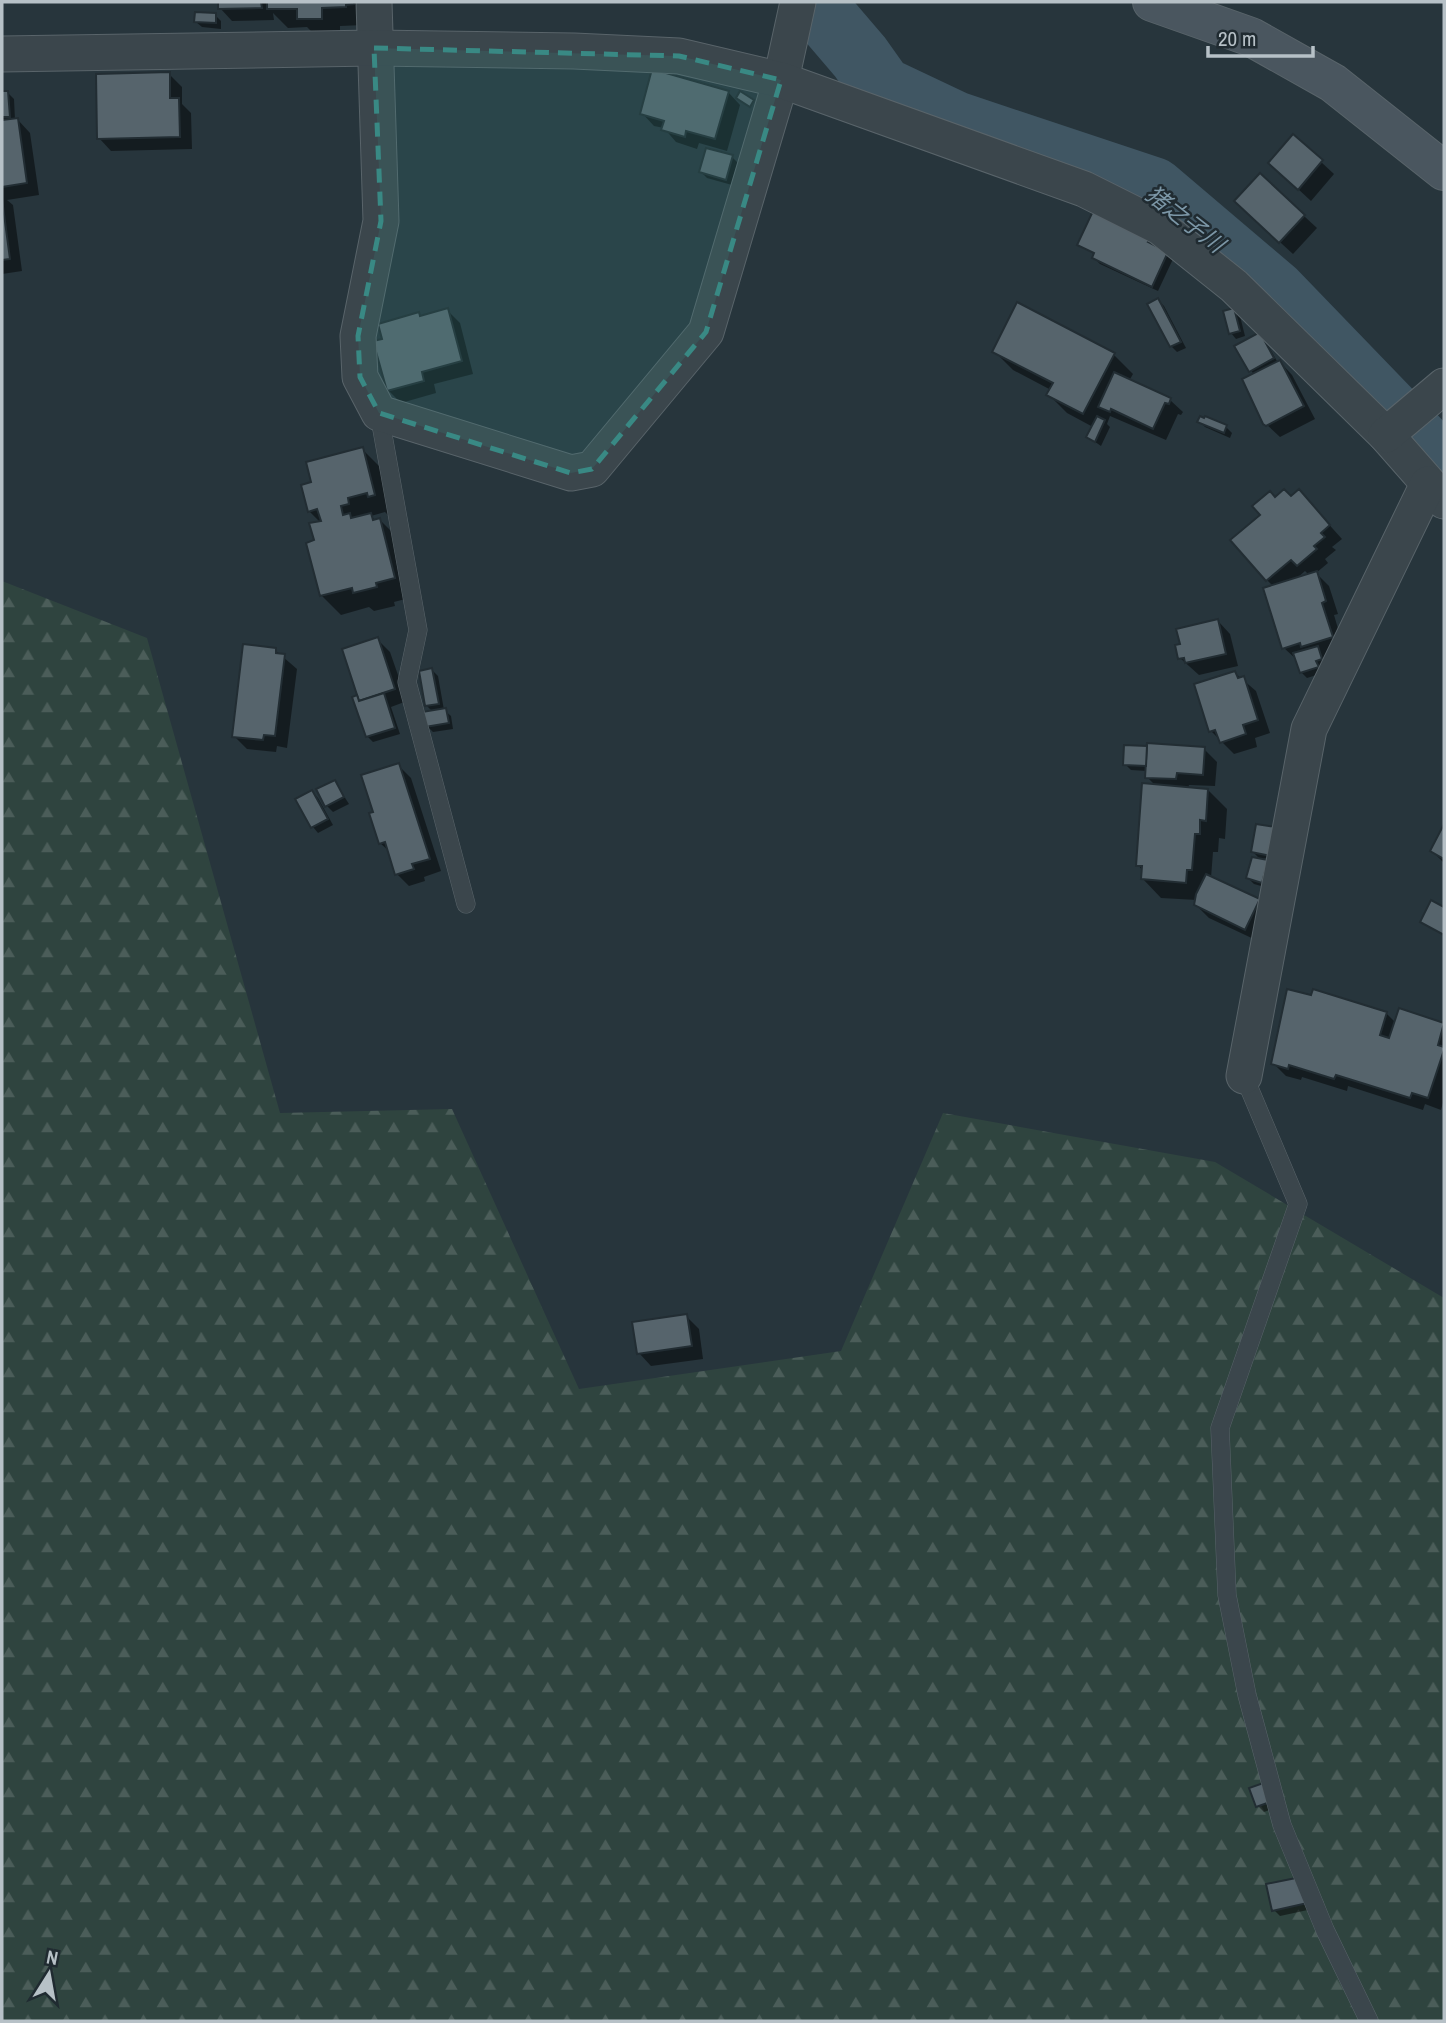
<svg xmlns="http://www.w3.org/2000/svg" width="1446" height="2023" font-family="'Archivo Narrow','Noto Sans JP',sans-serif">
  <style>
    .forest { fill: url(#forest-firs) }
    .shadow { fill: #0007; fill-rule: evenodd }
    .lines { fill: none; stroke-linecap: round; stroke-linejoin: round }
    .river { stroke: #405663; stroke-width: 63 }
    .building { fill: #56646c; stroke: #222d33; stroke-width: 2 }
    .lane-casing { stroke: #59646a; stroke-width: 19 }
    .street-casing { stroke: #59646a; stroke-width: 37 }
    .secondary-casing { stroke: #59646a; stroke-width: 40 }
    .lane { stroke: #3b464c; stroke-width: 18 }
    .street { stroke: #3b464c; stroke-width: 35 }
    .secondary { stroke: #4a565f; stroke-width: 38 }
    .marked { fill: #398984; fill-opacity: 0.2; stroke: #398984; stroke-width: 5; stroke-dasharray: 14 9; stroke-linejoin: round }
    .labels { text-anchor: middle; stroke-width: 5; stroke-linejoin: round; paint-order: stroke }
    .water-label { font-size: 23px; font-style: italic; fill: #7c97a7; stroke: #202b31 }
  </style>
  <defs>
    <pattern id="forest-firs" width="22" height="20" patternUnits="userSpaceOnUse" patternTransform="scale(1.75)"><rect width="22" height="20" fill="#2f443f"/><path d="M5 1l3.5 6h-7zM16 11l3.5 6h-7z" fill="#4b5d59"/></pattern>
  </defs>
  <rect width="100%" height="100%" fill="#27353c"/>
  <polygon class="forest" points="2,581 147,638 280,1113 452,1109 579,1389 841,1351 943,1113 1215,1162 1444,1298 1444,2021 2,2021"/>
  <g class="shadow">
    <polygon points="219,2 371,2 364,25 340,26 340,37 318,38 307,27 288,28 273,13 274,20 232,21 220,8"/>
    <polygon points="215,15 221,21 221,29 202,27 196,22"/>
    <polygon points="169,74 182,87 182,104 191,113 192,149 111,151 99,138"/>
    <polygon points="728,92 740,105 727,151 699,143 697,149 676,142 664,128 654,126 642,113"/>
    <polygon points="2,93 8,93 14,99 15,120 18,120 30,133 39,195 7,200 13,205 22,271 2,274"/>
    <polygon points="1293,136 1334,174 1311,201 1283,175"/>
    <polygon points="732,157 738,163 732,185 707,178 701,172"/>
    <polygon points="1249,214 1304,216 1317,228 1293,254"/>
    <polygon points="1150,239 1155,245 1154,247 1173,259 1158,291 1100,264 1094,258 1095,255 1080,244"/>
    <polygon points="1158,300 1164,306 1186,348 1177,352 1171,346"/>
    <polygon points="447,310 460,323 473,374 434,384 436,393 401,403 388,390 384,341 419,314 422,317"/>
    <polygon points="1234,310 1240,316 1245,336 1236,339 1231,333"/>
    <polygon points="1265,340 1278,363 1280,362 1292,375 1315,419 1280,437 1265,423 1254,375 1237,347"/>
    <polygon points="994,351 1114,355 1133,374 1129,381 1170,400 1183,412 1181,415 1178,414 1166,440 1110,416 1107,424 1110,427 1101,446 1088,437 1093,427 1067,413 1048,394 1051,390 1013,370"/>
    <polygon points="1199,421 1226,427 1232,433 1230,438 1205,427"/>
    <polygon points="362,449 381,468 393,514 388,515 385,512 371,516 376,521 380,520 399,539 413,597 394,602 395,606 374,611 369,607 341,615 322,596 316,542 320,522 309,511 314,483"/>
    <path d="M1299 491 1342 539 1332 547 1336 550 1325 559 1328 563 1316 573 1329 586 1338 614 1334 615 1344 649 1324 656 1327 664 1323 673 1307 678 1301 672 1297 660 1284 648 1274 587 1267 580 1262 515 1276 499 1291 498ZM1305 571 1309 575 1295 580Z"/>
    <polygon points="1218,621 1230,634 1238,666 1199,675 1180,658"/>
    <polygon points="377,639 390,652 407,701 391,707 400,734 373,742 367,736 354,698 360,696"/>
    <polygon points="275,650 297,669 287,748 277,746 276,752 247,749 234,736"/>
    <polygon points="432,670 438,676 444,710 451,716 453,729 433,732 427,726 433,712 427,706"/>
    <polygon points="1235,673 1256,691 1270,733 1255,738 1257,747 1234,754 1211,731"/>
    <polygon points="1204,749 1217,762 1215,786 1189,785 1188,789 1208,790 1227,809 1225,839 1219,838 1218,852 1213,852 1211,878 1259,901 1258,941 1209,918 1196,905 1197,900 1161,898 1142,878 1143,871 1138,865 1156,786 1147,777 1147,771 1131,770 1125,764"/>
    <polygon points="398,765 411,778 441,871 424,877 425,881 409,886 397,874 390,852 380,843 376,813"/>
    <polygon points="335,782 349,804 333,812 327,806 319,790"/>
    <polygon points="312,792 318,798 333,825 318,833 313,827"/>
    <polygon points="1258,826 1276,860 1264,858 1273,868 1268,888 1254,884 1248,878 1262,861 1253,852"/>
    <polygon points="1444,827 1444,863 1432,851"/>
    <polygon points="1400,1011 1444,1025 1444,1099 1441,1110 1425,1104 1423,1110 1348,1086 1347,1091 1302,1077 1301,1080 1286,1076 1273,1063 1386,1013 1396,1023"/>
    <polygon points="686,1316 699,1329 703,1359 651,1366 639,1353"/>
    <polygon points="1251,1789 1280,1806 1264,1812 1258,1806"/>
    <polygon points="1311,1884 1317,1908 1280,1916 1274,1910"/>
  </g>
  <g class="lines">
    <polyline class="river" points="813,2 860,57 882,88 956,123 1154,189 1274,291 1444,467"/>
  </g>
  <g class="building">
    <polygon points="218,2 261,2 262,8 218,9"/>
    <polygon points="267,2 354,2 354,4 346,5 346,7 322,8 322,19 297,19 297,9 267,9"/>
    <polygon points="195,12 216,13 216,23 194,22"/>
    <polygon points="652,69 729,91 715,139 686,131 685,137 661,130 664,121 640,114"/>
    <polygon points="170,72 170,98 179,98 180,137 97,139 96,74"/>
    <polygon points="2,91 8,91 10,117 2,117"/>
    <polygon points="740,91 754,100 750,107 736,98"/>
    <polygon points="18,118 27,183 2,187 2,120"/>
    <polygon points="1293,134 1323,160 1298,190 1268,163"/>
    <polygon points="706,148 733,155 726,180 699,172"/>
    <polygon points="1260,173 1305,215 1279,243 1234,201"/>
    <polygon points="2,199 10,259 2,260"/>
    <polygon points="1093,211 1151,238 1148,242 1168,252 1152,287 1092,258 1094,253 1077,245"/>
    <polygon points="1158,298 1181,342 1170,347 1147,304"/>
    <polygon points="1017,302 1115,353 1083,414 1046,395 1053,383 992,352"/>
    <polygon points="448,308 462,361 422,372 424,381 387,391 373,341 382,339 378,324 419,312 420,316"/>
    <polygon points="1234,308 1240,331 1229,334 1223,311"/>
    <polygon points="1260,332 1274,358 1249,372 1234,346"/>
    <polygon points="1280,360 1304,406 1266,426 1263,424 1242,379"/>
    <polygon points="1114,372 1171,398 1169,404 1165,403 1153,429 1111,409 1110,412 1098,407"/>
    <polygon points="1097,416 1105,420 1095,442 1086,437"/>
    <polygon points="1200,416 1204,418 1205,416 1227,425 1224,433 1197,422"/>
    <polygon points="363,447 375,495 368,497 367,493 348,498 349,504 341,506 343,515 350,513 351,518 371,513 373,520 380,518 395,578 376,583 377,587 353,593 352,588 320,596 306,543 314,540 309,523 321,521 317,509 308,512 301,485 311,482 306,462"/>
    <polygon points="1284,489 1291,496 1299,489 1330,525 1321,533 1325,537 1314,546 1317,549 1297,566 1291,560 1266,581 1230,540 1260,515 1252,506 1270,491 1275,497"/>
    <polygon points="1317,571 1326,601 1322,603 1333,637 1301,647 1300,643 1282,649 1263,588"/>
    <polygon points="1218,619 1226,654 1185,663 1184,658 1178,659 1175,645 1180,644 1176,629"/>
    <polygon points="378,637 395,689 359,701 342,649"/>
    <polygon points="243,644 276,648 276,653 285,654 275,736 264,735 263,740 232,737"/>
    <polygon points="1318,646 1322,659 1316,661 1319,667 1300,673 1293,653"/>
    <polygon points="432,668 439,704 425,706 419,671"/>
    <polygon points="1235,671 1238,678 1244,676 1258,720 1243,725 1246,734 1220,743 1215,730 1209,732 1194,684"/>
    <polygon points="384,693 395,728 366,737 352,697 357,695 359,701"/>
    <polygon points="446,708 449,723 425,727 422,712"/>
    <polygon points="1147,743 1205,747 1203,775 1177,773 1176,779 1145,778"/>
    <polygon points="1124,745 1147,746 1146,766 1123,765"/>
    <polygon points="399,763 430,859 412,864 414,869 395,875 385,842 379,844 369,813 373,812 361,775"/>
    <polygon points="335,780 344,797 325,807 316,789"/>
    <polygon points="1142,783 1208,789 1206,821 1200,820 1200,834 1195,834 1192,870 1187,870 1186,883 1141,879 1142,866 1136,866"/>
    <polygon points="312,790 328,819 311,828 295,799"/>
    <polygon points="1256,824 1276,827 1271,856 1251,852"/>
    <polygon points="1444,824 1444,859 1430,851"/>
    <polygon points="1252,857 1268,860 1262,883 1246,878"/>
    <polygon points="1206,874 1260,899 1245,930 1194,905 1196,894"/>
    <polygon points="1431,900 1444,907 1444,935 1420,922"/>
    <polygon points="1287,989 1311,995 1313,989 1387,1012 1380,1035 1389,1038 1399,1008 1444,1023 1438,1045 1444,1047 1444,1050 1428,1098 1412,1093 1410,1098 1336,1075 1334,1079 1289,1065 1288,1069 1271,1064"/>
    <polygon points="687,1314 692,1346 637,1354 632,1322"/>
    <polygon points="1269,1781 1276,1800 1256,1807 1249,1788"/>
    <polygon points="1306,1876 1312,1902 1272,1911 1266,1884"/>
  </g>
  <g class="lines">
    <defs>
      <g id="lane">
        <polyline points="379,413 418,630 407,682 466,904"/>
        <polyline points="1244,1076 1298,1204 1220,1428 1227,1595 1247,1695 1282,1825 1325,1930 1369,2021"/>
      </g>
      <g id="street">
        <polyline points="374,2 381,221 358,336 360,377 379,413 571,473 592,469 706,332 781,80 798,2"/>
        <polyline points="2,54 374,48 574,51 679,56 781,80 1084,189 1160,227 1234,286 1386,435 1444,501"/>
        <polyline points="1386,435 1444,386"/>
        <polyline points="1244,1076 1309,729 1428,484"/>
      </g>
      <polyline id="secondary" points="1152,2 1251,37 1333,83 1444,171"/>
    </defs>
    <use href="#lane" class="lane-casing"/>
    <use href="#street" class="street-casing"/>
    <use href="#secondary" class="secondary-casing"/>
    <use href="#lane" class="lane"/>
    <use href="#street" class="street"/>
    <use href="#secondary" class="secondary"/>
  </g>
  <path class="marked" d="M374 48 679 56 781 80 706 332 592 469 571 473 379 413 360 377 358 336 381 221Z"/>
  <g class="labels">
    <g class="water-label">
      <text transform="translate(1185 219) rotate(38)" y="8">猪之子川</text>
    </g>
  </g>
  <rect width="1446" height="2023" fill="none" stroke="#b7c1c7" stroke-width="7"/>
  <g transform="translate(49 1974) rotate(11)" stroke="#202b31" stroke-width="5" paint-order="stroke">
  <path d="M0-5L12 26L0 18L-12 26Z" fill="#b7c1c7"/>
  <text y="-10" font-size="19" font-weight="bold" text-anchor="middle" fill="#b7c1c7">N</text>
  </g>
  <path d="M1208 46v10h105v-10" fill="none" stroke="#b7c1c7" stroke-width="3.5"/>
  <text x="1218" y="46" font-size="21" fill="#b7c1c7" stroke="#202b31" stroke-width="5" paint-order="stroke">20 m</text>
</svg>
